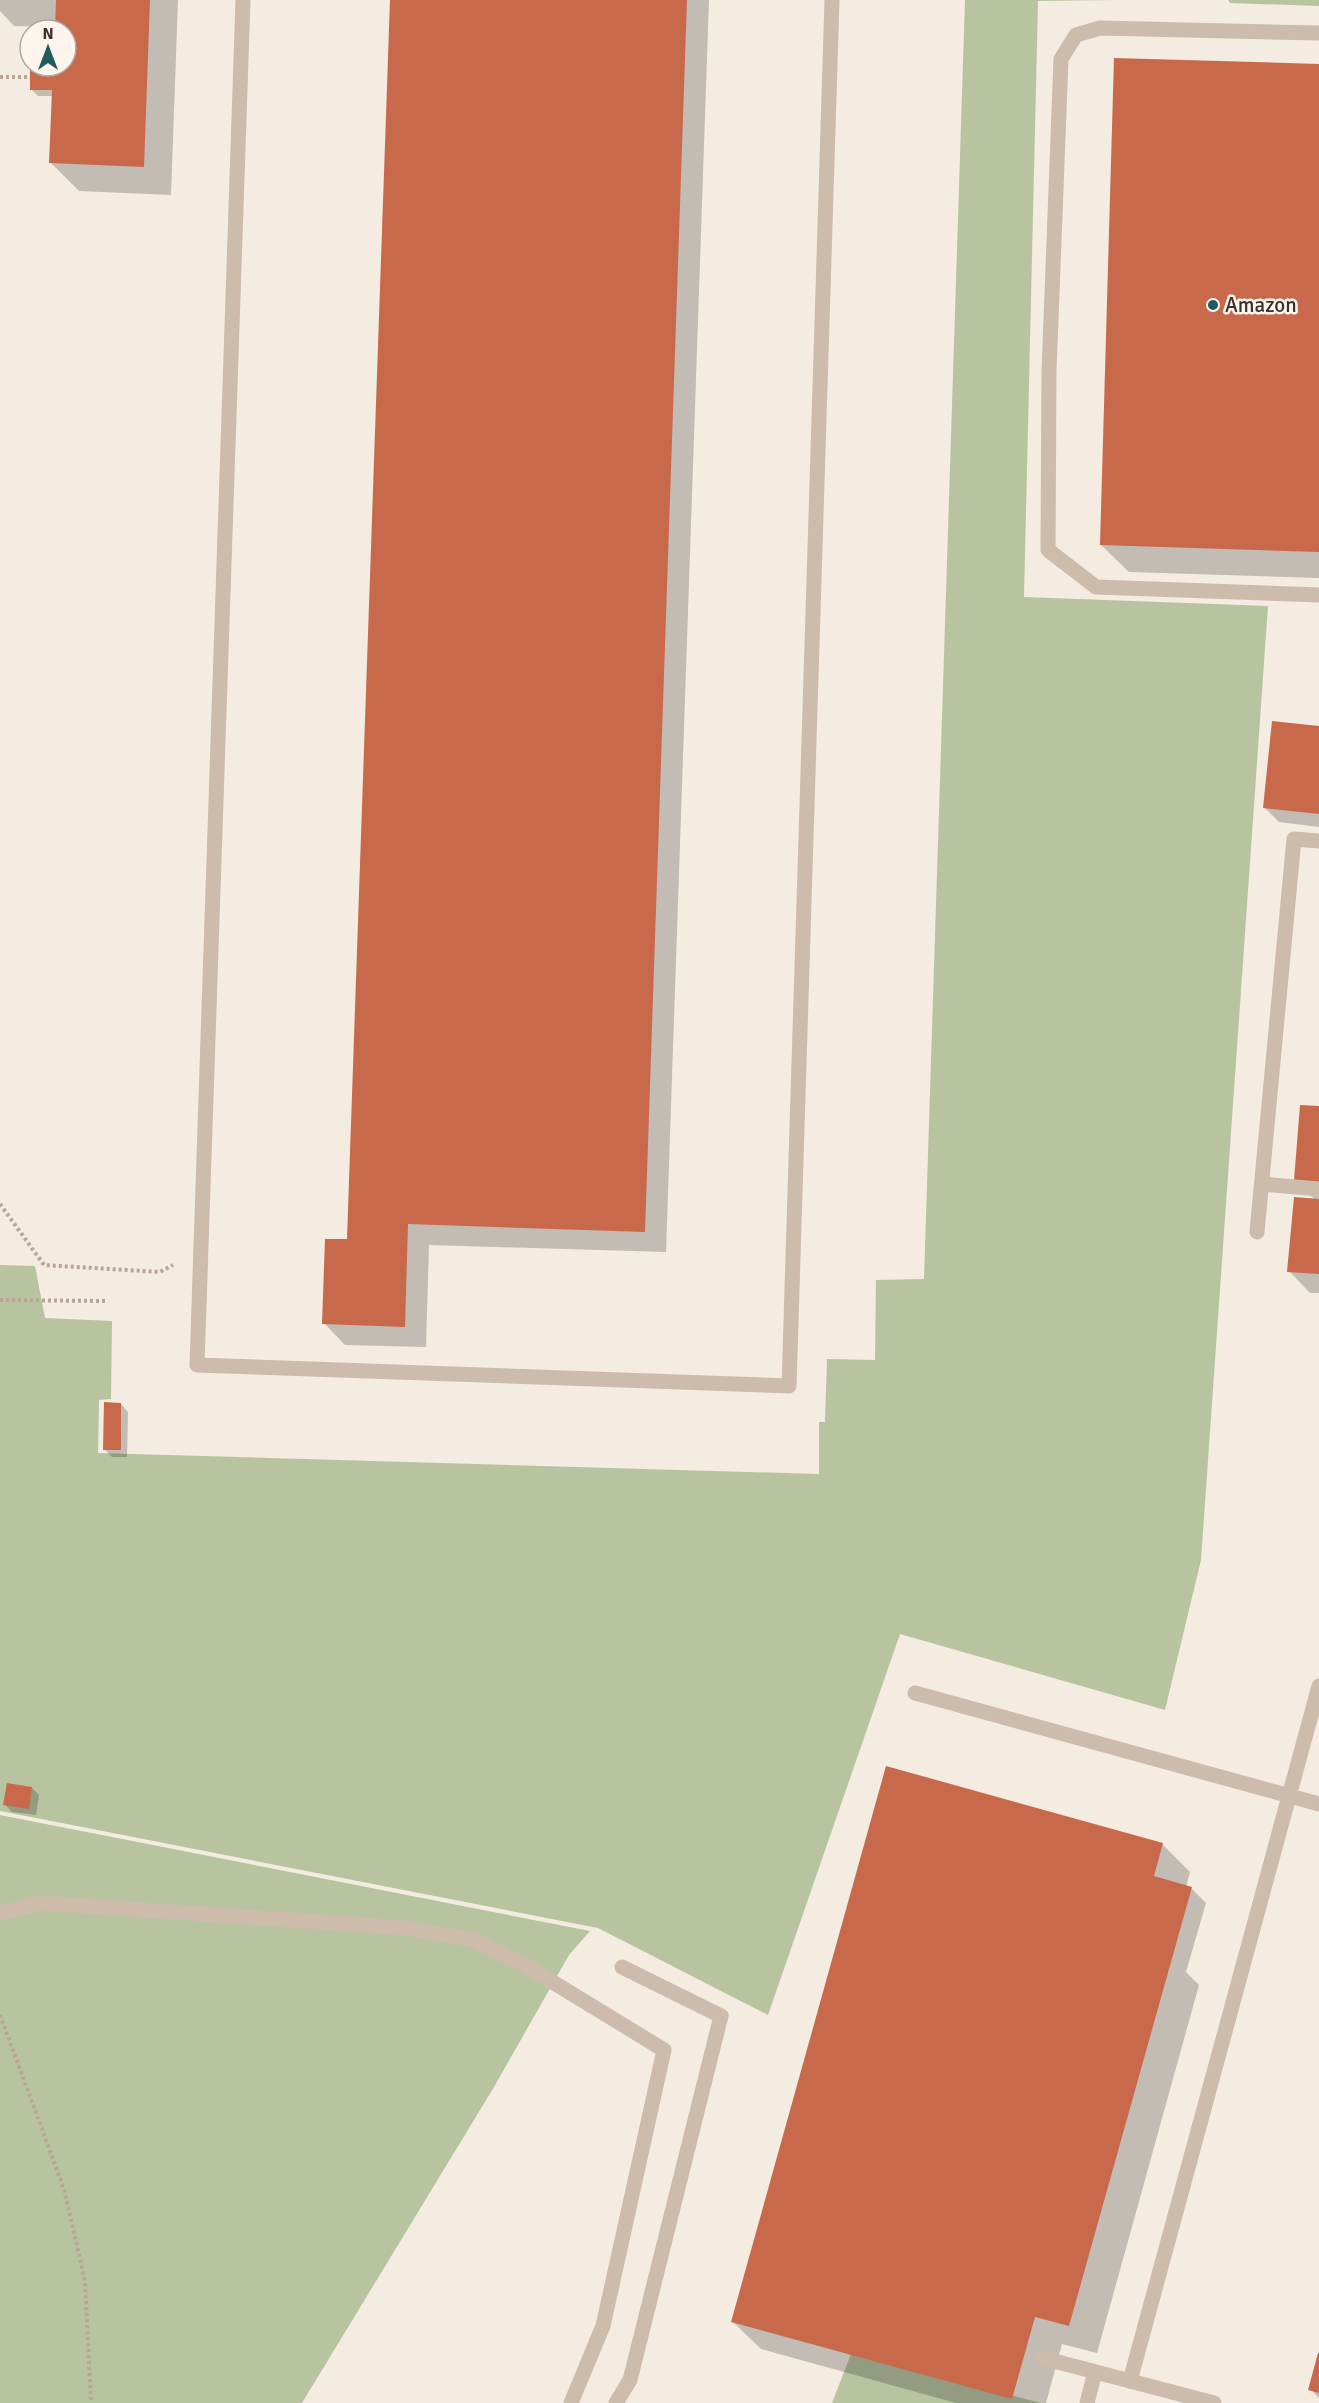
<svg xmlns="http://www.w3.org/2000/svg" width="1319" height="2403" font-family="Signika,sans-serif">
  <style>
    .green { fill: #b8c4a0 }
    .shadow { fill: #0003 }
    .building { fill: #c8694b }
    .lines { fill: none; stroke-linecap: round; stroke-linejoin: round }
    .path { stroke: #b9a596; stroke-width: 4; stroke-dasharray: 3 3; stroke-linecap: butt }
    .lane { stroke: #cdbbac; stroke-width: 15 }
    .poi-dot { fill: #1f5a5e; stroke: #fbf5ee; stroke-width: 2 }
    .labels { text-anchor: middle; stroke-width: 5; stroke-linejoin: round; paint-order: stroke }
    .poi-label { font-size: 21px; fill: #3b302b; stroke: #fbf5ee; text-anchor: start }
  </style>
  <rect width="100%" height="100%" fill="#f4ebe1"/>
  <g class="green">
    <polygon points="965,0 1114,0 1038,1 1024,597 1268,606 1201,1560 1165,1710 900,1634 768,2015 598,1928 0,1811 0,1265 35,1266 45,1318 112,1321 111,1399 99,1400 98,1453 819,1474 819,1422 825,1422 827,1359 875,1360 876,1280 924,1279"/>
    <polygon points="1228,0 1319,0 1319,6 1230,3"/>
    <polygon points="0,1815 590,1931 569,1955 494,2087 302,2403 0,2403"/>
    <polygon points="851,2354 1041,2403 832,2403"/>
  </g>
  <g class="shadow">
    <polygon points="0,0 178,0 171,195 79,191 51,163 54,96 38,96 31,89 54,71 55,66 66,66 66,30 56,30 56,27 14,26 0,11"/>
    <polygon points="392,0 709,0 666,1252 429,1245 426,1347 345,1345 324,1323 349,1241"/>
    <polygon points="1319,66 1319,578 1129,572 1101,545"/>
    <polygon points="1319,728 1319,827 1279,822 1265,808"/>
    <polygon points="1319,1108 1319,1293 1310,1293 1289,1271 1316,1201 1295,1179"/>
    <polygon points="121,1404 128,1412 127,1457 112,1457 105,1450"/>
    <polygon points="32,1788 39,1795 36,1815 12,1812 5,1805"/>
    <polygon points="1162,1844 1190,1872 1186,1887 1191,1888 1206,1903 1186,1972 1199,1985 1097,2353 1062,2344 1046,2403 956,2403 761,2349 733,2322"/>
    <polygon points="1319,2356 1319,2398 1310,2389"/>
  </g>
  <g class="building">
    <polygon points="56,0 150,0 144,167 49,163 52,90 30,90 30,69 53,70 53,66 66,66 66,30 55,30"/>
    <polygon points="390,0 687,0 645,1232 408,1224 405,1327 322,1324 325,1239 347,1239"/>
    <polygon points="1114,58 1319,64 1319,552 1100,545"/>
    <polygon points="1272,721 1319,726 1319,814 1263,808"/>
    <polygon points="1300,1105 1319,1106 1319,1182 1294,1180"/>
    <polygon points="1294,1197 1319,1199 1319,1274 1287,1272"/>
    <polygon points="104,1402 121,1403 121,1450 103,1450"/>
    <polygon points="886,1766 1163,1843 1154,1876 1192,1887 1069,2326 1035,2317 1012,2399 731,2322"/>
    <polygon points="7,1783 32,1787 29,1809 3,1805"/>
    <polygon points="1318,2353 1319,2353 1319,2393 1308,2390"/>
  </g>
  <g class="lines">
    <g class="path">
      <polyline points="0,77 27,77"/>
      <polyline points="0,1204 44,1265 160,1272 173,1265"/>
      <polyline points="0,1300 105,1301"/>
      <polyline points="0,2015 64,2189 85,2281 91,2403"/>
    </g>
    <g class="lane">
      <polyline points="243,0 197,1365 789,1386 832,0"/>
      <polyline points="1319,33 1100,28 1076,35 1061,59 1049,372 1048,550 1096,587 1319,595"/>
      <polyline points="1262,1184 1319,1189"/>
      <polyline points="1257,1232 1294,839 1319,841"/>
      <polyline points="915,1693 1319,1804"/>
      <polyline points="0,1913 42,1903 406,1928 474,1940 523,1964 664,2050 603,2326 571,2403"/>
      <polyline points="1043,2358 1130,2381"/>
      <polyline points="616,2403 630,2380 721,2016 622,1967"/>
      <polyline points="1087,2403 1095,2372"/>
      <polyline points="1214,2403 1130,2381 1319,1686"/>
    </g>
  </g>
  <circle class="poi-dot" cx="1213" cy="305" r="6"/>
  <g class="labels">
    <g class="poi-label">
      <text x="1225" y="312">Amazon</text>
    </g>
  </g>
  <g transform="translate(48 48)"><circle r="28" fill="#fbf5ee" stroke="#aea6a0" stroke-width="1.5"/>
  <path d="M0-4.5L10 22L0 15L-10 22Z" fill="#1f5a5e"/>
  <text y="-9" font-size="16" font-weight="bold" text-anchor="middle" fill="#3b302b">N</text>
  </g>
</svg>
